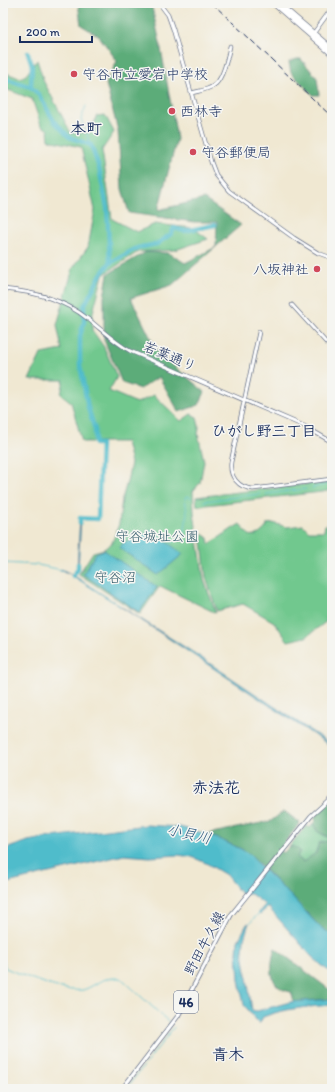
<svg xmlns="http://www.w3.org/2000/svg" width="335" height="1092" font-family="Itim,'Klee One',sans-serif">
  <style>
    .green { fill: #71c88e; stroke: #467c76 }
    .forest { fill: #5cac79; stroke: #3c6e6c }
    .water { fill: #50bccb; stroke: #367694 }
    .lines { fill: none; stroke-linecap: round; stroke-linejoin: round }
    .stream { stroke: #50bccb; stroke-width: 1 }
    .river { stroke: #50bccb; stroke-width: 4.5 }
    .minor-casing { stroke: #667087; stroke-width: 4.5 }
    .major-casing { stroke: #667087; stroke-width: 5 }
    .highway-casing { stroke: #667087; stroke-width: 6 }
    .minor { stroke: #fff; stroke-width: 3 }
    .major { stroke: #fff; stroke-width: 3.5 }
    .highway { stroke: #fff; stroke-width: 4.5 }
    .rail { stroke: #1b2f5e; stroke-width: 1; stroke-dasharray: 6 3; stroke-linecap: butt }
    .poi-dot { fill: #d1495b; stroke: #f6f6f2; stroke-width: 1.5 }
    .labels { text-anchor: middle; stroke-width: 3; stroke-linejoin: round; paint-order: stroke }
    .shield { fill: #f6f6f2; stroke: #5d6b8a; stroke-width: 1 }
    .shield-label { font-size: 13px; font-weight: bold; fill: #1b2f5e }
    .poi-label { font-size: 14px; fill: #1b2f5e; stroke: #f6f6f2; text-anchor: start }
    .street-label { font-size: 14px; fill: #1b2f5e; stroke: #f6f6f2 }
    .park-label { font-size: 14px; fill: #355d6c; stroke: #f6f6f2 }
    .neighbourhood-label { font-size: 15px; font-weight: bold; fill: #1b2f5e; stroke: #f6f6f2 }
    .water-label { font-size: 15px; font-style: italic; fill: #2b597f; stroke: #f6f6f2 }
    .quarter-label { font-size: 16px; font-weight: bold; fill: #1b2f5e; stroke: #f6f6f2 }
  </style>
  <rect width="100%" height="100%" fill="#f6f6f2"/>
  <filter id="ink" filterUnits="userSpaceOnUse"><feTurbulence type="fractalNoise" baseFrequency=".025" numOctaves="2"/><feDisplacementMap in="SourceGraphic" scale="8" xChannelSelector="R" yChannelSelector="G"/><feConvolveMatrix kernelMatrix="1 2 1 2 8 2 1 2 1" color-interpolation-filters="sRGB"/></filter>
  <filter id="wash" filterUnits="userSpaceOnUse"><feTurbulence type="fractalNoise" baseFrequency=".012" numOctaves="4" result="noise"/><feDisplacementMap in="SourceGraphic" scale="16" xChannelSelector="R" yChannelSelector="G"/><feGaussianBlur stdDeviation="0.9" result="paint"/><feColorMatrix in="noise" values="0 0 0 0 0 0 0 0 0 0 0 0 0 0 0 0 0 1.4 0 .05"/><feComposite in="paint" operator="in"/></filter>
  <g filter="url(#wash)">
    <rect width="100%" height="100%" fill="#f0e8d2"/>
    <g class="green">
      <polygon points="37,60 44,82 71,133 93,132 96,116 105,115 114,132 102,150 112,219 137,232 155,224 193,228 208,239 175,250 138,252 103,275 93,312 92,330 104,347 117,377 109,391 137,403 154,395 181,421 191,414 197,417 199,427 198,434 204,461 200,483 193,491 194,513 204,580 216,613 160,586 140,614 79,574 93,552 104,549 112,543 119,524 122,499 127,482 131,463 126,442 82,442 71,402 61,394 64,380 29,380 41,354 62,350 57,325 73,268 88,247 95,210 81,147 49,140 48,130 41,125 32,99 3,88 3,72 20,78 26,75"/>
      <polygon points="332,481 332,490 322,492 197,506 196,497"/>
      <path d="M273 523 287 527 303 525 309 531H324L325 525 332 526V603L328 605 327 621 306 637 288 641 274 622 243 604 217 611 206 578 201 533 208 538 209 544C220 538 229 530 240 524 243 527 244 530 247 533 254 540 263 532 267 526V524Z"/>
      <polygon points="313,824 317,831 332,840 319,843 315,854 303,862 297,857 295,847 289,847 306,826 310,828"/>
    </g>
    <g class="forest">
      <polygon points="78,3 151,3 160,43 177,139 158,210 204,199 241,225 172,285 131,298 158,353 205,392 199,405 179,412 159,377 140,389 122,383 104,340 104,297 108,274 146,252 169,253 185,263 216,247 217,222 194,222 129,213 122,189 118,131 106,84 117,61 99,36 81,25"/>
      <polygon points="297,59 301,59 317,78 319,95 313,95 291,73 289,62"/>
      <polygon points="332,800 332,839 317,831 313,824 316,820 314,818 321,809"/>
      <polygon points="284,811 300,823 282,846 280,851 283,853 289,847 295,847 300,851 297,857 303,862 316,853 319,843 332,840 332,935 319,926 252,856 241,849 207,834 271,821"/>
      <path d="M275 948 330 990 332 993V999L293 1002V997L291 992C267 988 270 965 275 948Z"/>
    </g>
    <g class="water">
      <polygon points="80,517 81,518 78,569 73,576 194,653 332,745 332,747 73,575 61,571 61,569 73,575 77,569"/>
      <polygon points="150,530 183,554 158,575 119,548 123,543 142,537"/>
      <polygon points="104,550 157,587 139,612 83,574 96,553"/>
      <polygon points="146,825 180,827 207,834 241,849 252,856 259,865 291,896 319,926 332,935 332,972 326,969 312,957 268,907 260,914 259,912 265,905 264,904 251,894 241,894 226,875 206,863 192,857 178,855 150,857 124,855 3,884 3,850 28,841 44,838"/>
      <path d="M249 923 244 939 243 952 252 1010 257 1011 290 1002 332 999V1005C309 1007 285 1008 263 1017L259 1024 258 1022 244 1005 239 980 237 953 238 941 247 924Z"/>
    </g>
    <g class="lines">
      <g class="stream">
        <polyline points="86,106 81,119 91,145"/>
        <polyline points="312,488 332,483"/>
        <polyline points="266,494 306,489"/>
        <polyline points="204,501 260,494"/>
        <polyline points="170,544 184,536 187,514 185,497 188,496 191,498"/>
        <polyline points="3,563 38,565 62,570"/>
        <polyline points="72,575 120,606"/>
        <polyline points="250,923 260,912"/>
        <polyline points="3,959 5,967"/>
        <path d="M3 967C23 975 62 993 83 990 90 988 96 983 103 980 108 978 115 978 121 978L170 1023"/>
        <polyline points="126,1089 174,1027"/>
      </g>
      <g class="river">
        <polyline points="28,53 32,65 31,87"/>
        <polyline points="3,78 31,87 39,95 54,121 69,137 91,145 99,168 107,208 110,263 101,274 84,306 84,322 80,336 80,365 88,408 95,430 95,444 101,444 98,519 80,518 80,523"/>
        <polyline points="110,263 137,248 157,244 171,234 174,228 184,231 215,225"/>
        <polyline points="73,576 78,569 78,564"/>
      </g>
    </g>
  </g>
  <g filter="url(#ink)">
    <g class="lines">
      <defs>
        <g id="minor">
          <polyline points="159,3 168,15 173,29 211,162 216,175 229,191 294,238 318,253 332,258"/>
          <polyline points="313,34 332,8"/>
          <path d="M192 93C199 91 207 90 213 86 223 81 228 56 230 46"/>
          <path d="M3 289C35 292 63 299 88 319 102 330 114 342 130 351L304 426 332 442"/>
          <polyline points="292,305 332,349"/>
          <path d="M259 332 231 462C229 476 238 488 253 489L332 479"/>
        </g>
        <polyline id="major" points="122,1089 178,1016 231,915 311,816 332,797"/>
        <g id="highway">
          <polyline points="273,3 332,54"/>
          <polyline points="278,3 332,49"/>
        </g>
      </defs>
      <use href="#minor" class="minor-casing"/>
      <use href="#major" class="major-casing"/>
      <use href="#highway" class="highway-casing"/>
      <use href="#minor" class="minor"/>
      <use href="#major" class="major"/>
      <use href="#highway" class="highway"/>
      <polyline class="rail" points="212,3 332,117"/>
    </g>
  </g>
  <g class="poi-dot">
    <circle cx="74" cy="74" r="4"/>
    <circle cx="172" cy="111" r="4"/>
    <circle cx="193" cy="152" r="4"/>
    <circle cx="317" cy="269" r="4"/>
  </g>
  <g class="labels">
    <rect class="shield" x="174" y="991" width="24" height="22" rx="3"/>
    <g class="shield-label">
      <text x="186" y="1007">46</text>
    </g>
    <g class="poi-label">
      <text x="82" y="79">守谷市立愛宕中学校</text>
      <text x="180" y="116">西林寺</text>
      <text x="201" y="157">守谷郵便局</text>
      <text x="309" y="274" text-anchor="end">八坂神社</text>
    </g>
    <g class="street-label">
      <text transform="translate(170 356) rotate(23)" y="5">若葉通り</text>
      <text transform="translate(204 943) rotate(-62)" y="5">野田牛久線</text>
    </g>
    <g class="park-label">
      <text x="157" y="541">守谷城址公園</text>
      <text x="115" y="582">守谷沼</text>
    </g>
    <g class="neighbourhood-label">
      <text x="264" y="436">ひがし野三丁目</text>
    </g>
    <g class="water-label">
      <text transform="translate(189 834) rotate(13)" y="5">小貝川</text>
    </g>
    <g class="quarter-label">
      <text x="86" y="134">本町</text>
      <text x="216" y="793">赤法花</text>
      <text x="228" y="1060">青木</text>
    </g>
  </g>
  <rect width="335" height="1092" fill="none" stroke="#f6f6f2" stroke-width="16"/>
  <path d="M20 36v6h72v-6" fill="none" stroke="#1b2f5e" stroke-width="2"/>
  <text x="26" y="36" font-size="12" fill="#1b2f5e" stroke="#f6f6f2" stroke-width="3" paint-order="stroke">200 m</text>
</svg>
